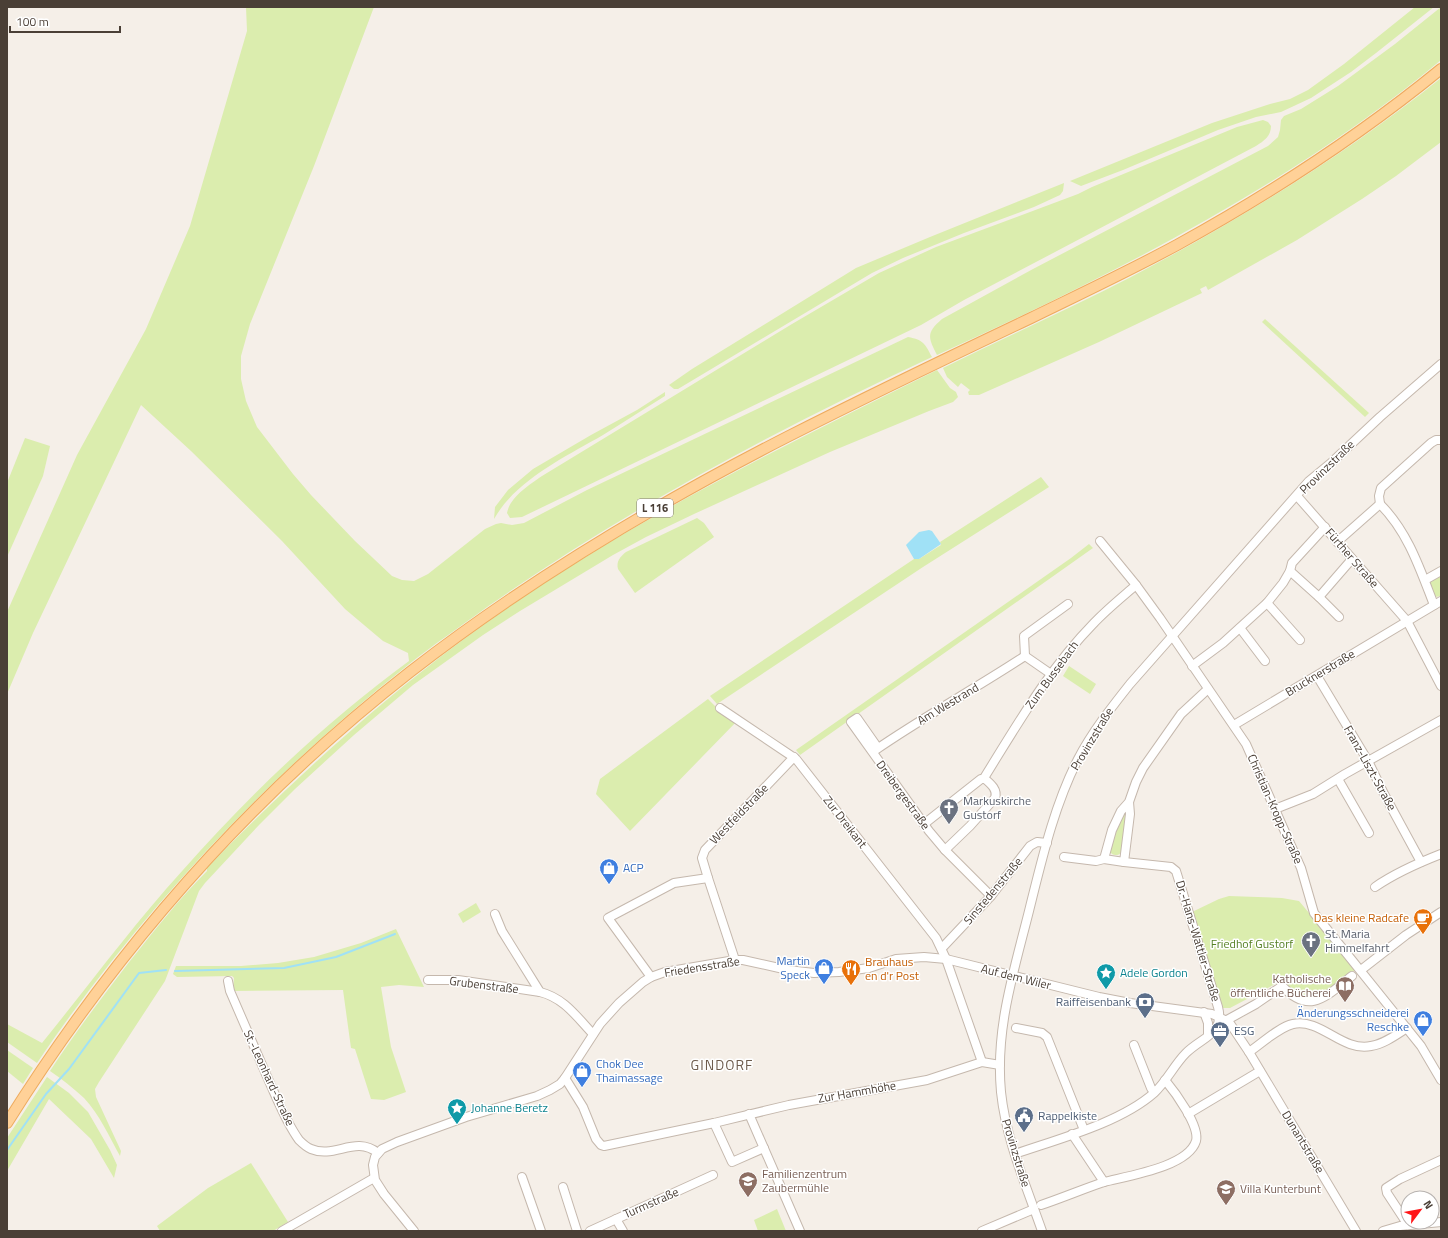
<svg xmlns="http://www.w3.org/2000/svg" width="1448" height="1238" font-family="'Titillium Web',sans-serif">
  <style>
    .green { fill: #dbedae }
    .water { fill: #a0e1f6 }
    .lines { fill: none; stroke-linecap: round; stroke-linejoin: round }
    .stream { stroke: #a0e1f6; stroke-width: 2 }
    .minor-casing { stroke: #c5b8ad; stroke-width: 10 }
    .major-casing { stroke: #eeab5e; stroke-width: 12 }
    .minor { stroke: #fff; stroke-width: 8 }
    .major { stroke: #ffd198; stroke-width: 10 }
    .labels { text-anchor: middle; stroke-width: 3; stroke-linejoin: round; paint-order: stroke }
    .shield { fill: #fff; stroke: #807972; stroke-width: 1 }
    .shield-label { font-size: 11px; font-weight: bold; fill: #4a3f36 }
    .street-label { font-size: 12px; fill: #4a3f36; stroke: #fff }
    .worship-label { font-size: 12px; fill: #5b616d; stroke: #fff; text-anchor: start }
    .shop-label { font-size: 12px; fill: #366cbe; stroke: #fff; text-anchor: start }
    .food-label { font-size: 12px; fill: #c56008; stroke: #fff; text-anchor: end }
    .park-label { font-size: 12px; fill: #568124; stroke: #fff }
    .culture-label { font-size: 12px; fill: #0d838f; stroke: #fff; text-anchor: start }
    .education-label { font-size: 12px; fill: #785e54; stroke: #fff; text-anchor: start }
    .service-label { font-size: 12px; fill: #4e5e75; stroke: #fff; text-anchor: start }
    .quarter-label { font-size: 14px; letter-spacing: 1px; fill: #6d5b4c; stroke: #fff }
  </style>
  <rect width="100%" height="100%" fill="#f5efe8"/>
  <g class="green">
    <path d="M246 7H374L314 166 250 324 241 356V379L246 401 257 427 293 474 311 495 355 541 392 576 402 580 414 581 428 574 485 529 496 524 501 523 512 525 524 523 587 490 908 337C924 340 925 344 932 357 778 429 627 509 487 607 461 626 433 645 408 665 266 778 139 912 37 1063L7 1042V1024L42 1043C89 985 133 925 183 870 251 793 327 721 409 661L408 653 383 641 345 609 282 541 191 451 141 405 33 633 7 694V612L77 455 146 329 190 226 247 31Z"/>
    <polygon points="1415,7 1434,7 1376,53 1351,72 1311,98 1281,112 1256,117 1218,130 1123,170 1081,186 1070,181 1212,123 1270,104 1290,99 1308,90 1344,64"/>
    <path d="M1441 7V60C1290 186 1114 274 937 355 928 337 926 333 942 319L1033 269 1268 146 1278 137 1280 130 1281 120 1284 116 1301 109 1338 86 1395 44Z"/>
    <path d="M1441 78V142L1396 176 1362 199 1297 240 1208 290 1206 286 1200 289 1202 293 1099 342 979 395H969L968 392 970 390 961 383 958 387 947 377 943 368C1006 337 1069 309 1131 277 1240 220 1345 155 1441 78Z"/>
    <path d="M1263 120 1268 122 1271 126C1271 136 1264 141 1256 146L964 300 921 325 522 517 510 518 507 513C510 497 529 485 542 476L792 324 879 273 936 247 1078 194 1092 187 1237 127Z"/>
    <polygon points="1064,183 1063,191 1060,195 1034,207 964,233 903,258 872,273 678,389 674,389 669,385 692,369 856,268 930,237"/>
    <polygon points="1265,319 1369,413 1365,417 1262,322"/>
    <path d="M937 370 950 388 956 392 958 397 953 402 929 411 830 452 694 514 646 537 613 555 520 611 483 635 413 685 354 735 295 789 259 825 205 883 199 891 165 981 99 1082 95 1089 96 1097 121 1151 120 1156C109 1136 99 1114 84 1098 73 1088 62 1079 50 1071 75 1033 102 997 130 961 155 930 179 899 207 871V868C287 786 368 711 460 642 607 532 773 451 937 370Z"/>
    <path d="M665 392V396C644 409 624 422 603 435 565 457 516 480 494 519L495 507 508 490 533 469 591 435 637 410Z"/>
    <polygon points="25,438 50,446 43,476 7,557 7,483"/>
    <polygon points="1041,477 1049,487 923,567 717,704 710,696 914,559 919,559 941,545 940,542"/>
    <path d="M697 518 704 523 714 537 635 593 618 569C616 561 620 557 626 552Z"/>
    <polygon points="1089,544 1093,548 800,755 796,750 1071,558"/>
    <polygon points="1441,575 1441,596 1435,597 1429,581"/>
    <polygon points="1069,666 1096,684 1090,694 1063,676"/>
    <polygon points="708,699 715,706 737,721 630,831 596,794 600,779"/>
    <path d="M1128 806 1121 853C1119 855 1115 856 1112 854 1104 847 1124 813 1128 806Z"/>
    <path d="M1229 896 1282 898 1299 901 1356 969C1332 989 1306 1016 1283 980L1230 1008H1222L1192 912 1219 899Z"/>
    <polygon points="476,903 481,912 463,923 458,914"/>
    <polygon points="396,929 424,987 399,985 381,987 391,1047 406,1092 384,1100 371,1099 355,1049 351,1048 343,990 233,991 234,978 232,976 177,977 173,974 176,966 241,966 278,963 314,957 361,943"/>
    <polygon points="7,1050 33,1068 23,1084 7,1071"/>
    <polygon points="47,1077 69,1093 88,1112 110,1150 117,1165 114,1178 91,1139 49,1099 7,1171 7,1138"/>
    <polygon points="251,1163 288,1222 273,1231 160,1231 157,1226 208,1188"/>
    <polygon points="777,1209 786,1231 758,1231 754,1220"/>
  </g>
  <polygon class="water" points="929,530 932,531 941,544 919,559 914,559 906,545 919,532"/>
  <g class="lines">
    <g class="stream">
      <polyline points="175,971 284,968 336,957 395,934"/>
      <polyline points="7,1150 46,1094 69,1069 139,973 166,970"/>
    </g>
    <defs>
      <g id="minor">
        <polyline points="1297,496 1407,621 1441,686"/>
        <path d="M1380 504C1408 532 1420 569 1434 605"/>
        <polyline points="1380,504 1379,496 1381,488 1431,443 1436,440 1441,440"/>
        <polyline points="1100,541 1136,585 1160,618 1246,744 1301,868 1314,913 1421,1046 1441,1080"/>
        <polyline points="1337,542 1380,504"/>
        <polyline points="1290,571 1319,597 1352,559"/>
        <polyline points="1425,580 1441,571"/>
        <polyline points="1319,597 1339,617"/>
        <polyline points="1267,603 1300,640"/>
        <polyline points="1240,628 1265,661"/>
        <polyline points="1025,656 1024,636 1068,604"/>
        <polyline points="1025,656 1051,674"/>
        <polyline points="1192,666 1223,643 1267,603 1283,583 1290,571 1292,563 1325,527"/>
        <polyline points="1317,676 1368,761 1384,794 1421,862"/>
        <polyline points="720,708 796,759 936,938 946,959 982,1062"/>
        <polyline points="1234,725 1441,601"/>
        <polyline points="878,748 857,718 851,722 929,831 945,850 991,896"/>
        <path d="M874 751C923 717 975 689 1025 656"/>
        <path d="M984 778C1017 725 1049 669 1093 624 1106 610 1121 598 1136 585"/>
        <polyline points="1338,779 1369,833"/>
        <polyline points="1129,802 1130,814 1124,862 1104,859 1112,830 1121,811 1129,802 1136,782 1143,768 1181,714 1208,689"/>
        <polyline points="1275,809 1313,794 1345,774 1441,720"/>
        <path d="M924 824 981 779H985C991 784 998 790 995 798L970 826 945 850"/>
        <polyline points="1064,857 1096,861 1104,859"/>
        <polyline points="708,878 702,858 705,850 794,757"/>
        <path d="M1375 887C1395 873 1418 863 1441 854"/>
        <path d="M495 914 502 931 540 992C564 998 576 1016 593 1034"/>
        <polyline points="942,948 991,896 1030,846 1037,842 1047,843"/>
        <polyline points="1361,970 1406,935 1441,912"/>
        <polyline points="651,977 608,918 674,883 708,878 735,960"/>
        <polyline points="428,980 458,980 540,992"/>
        <path d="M228 981 230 991C243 1021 256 1051 269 1081 278 1101 286 1122 299 1140 303 1144 306 1147 311 1149 335 1159 355 1135 378 1153"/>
        <polyline points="1204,1012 1208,1023 1208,1035"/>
        <path d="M1227 1020 1256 1004 1282 986C1310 1016 1326 996 1352 976"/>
        <polyline points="1016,1028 1042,1033 1047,1037 1084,1130"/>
        <polyline points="1134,1045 1151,1088 1154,1092"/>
        <path d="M1249 1052C1261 1044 1279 1027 1293 1024 1321 1018 1342 1052 1371 1046 1384 1044 1396 1035 1407 1028"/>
        <polyline points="565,1078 583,1107 596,1139 601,1145 604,1146 714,1123 789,1105 927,1080 982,1062 1000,1065"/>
        <polyline points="749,1114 800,1231"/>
        <polyline points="1188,1114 1260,1071"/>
        <polyline points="714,1123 732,1162 764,1148"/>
        <polyline points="1072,1134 1104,1182"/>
        <path d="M1015 1154C1058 1139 1120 1123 1154 1093 1167 1081 1174 1065 1186 1053 1202 1037 1225 1034 1218 1007L1176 871 1171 867 1124 862"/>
        <polyline points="522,1177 541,1231"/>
        <polyline points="563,1187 577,1231"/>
        <path d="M1041 1205C1062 1198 1083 1189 1104 1182 1127 1176 1188 1167 1196 1141 1200 1126 1175 1092 1165 1080"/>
        <polyline points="616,1219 623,1231"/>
        <polyline points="1408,1225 1387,1193 1386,1188 1400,1179 1441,1160"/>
        <polyline points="282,1231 374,1178"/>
        <polyline points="414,1231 384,1194 375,1180 373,1165 375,1157 382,1149 397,1142 466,1117 537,1096 550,1090 560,1084 565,1078 600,1024 619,1003 643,982 651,977 665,972 735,960 743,960 788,970 814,973 839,972 869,968 896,959 924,957 946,959 1099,997 1130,1003 1212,1014 1229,1022 1249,1052 1356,1231"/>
        <polyline points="590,1231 713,1175"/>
        <polyline points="982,1231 1034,1209"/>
        <path d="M1042 1231C1026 1185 1006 1140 1001 1092 995 1029 1014 971 1029 911 1042 859 1054 806 1078 759 1092 732 1111 708 1130 684L1309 481 1332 462 1380 417 1441 364"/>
        <polyline points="1383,1231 1400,1226 1441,1222"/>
      </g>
      <path id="major" d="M7 1123C115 951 250 797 410 672 527 581 654 505 787 437 868 396 949 357 1031 318 1080 294 1129 271 1177 245 1270 194 1359 136 1441 69"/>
    </defs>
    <use href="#minor" class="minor-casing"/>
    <use href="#major" class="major-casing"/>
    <use href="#minor" class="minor"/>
    <use href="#major" class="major"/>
  </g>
  <defs>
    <symbol id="church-pin" viewBox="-11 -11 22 30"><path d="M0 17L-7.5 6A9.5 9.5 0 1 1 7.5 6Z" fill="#6b7280" stroke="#fff"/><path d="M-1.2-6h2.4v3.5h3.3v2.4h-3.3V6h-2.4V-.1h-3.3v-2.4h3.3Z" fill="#fff"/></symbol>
    <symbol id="shop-pin" viewBox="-11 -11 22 30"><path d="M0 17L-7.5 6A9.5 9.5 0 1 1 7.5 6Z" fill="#3f7fe0" stroke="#fff"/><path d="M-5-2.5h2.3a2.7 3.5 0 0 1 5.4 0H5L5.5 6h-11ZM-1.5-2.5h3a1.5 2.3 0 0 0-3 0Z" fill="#fff"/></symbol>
    <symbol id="cafe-pin" viewBox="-11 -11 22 30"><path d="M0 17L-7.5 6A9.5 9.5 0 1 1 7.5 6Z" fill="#e8710a" stroke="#fff"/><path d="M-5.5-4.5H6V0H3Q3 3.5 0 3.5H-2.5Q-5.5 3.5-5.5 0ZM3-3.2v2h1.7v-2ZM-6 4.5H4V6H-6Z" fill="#fff"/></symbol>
    <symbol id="restaurant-pin" viewBox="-11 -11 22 30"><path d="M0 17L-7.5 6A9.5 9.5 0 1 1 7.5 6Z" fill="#e8710a" stroke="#fff"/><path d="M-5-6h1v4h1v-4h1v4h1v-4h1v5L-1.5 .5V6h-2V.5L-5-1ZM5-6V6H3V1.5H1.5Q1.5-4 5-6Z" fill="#fff"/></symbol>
    <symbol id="sight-pin" viewBox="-11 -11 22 30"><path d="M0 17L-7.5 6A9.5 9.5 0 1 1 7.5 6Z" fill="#0f9aa8" stroke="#fff"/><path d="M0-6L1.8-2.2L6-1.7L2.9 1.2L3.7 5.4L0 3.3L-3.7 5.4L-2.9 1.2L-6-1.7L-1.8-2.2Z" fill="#fff"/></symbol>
    <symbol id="library-pin" viewBox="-11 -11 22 30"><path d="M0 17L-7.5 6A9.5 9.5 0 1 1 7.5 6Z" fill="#8d6e63" stroke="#fff"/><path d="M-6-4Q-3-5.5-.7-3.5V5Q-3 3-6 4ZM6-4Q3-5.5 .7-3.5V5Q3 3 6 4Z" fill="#fff"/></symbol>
    <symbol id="bank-pin" viewBox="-11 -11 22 30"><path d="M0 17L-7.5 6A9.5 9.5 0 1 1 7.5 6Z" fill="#5c6f8a" stroke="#fff"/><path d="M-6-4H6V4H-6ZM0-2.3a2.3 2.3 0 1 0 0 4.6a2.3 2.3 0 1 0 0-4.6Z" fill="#fff"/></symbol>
    <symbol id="office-pin" viewBox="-11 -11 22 30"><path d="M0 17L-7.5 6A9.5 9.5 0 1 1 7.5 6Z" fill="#5c6f8a" stroke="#fff"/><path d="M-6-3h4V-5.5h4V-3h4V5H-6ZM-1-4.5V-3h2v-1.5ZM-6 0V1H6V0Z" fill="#fff"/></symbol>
    <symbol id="civic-pin" viewBox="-11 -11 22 30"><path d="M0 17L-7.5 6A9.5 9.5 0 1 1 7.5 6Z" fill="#5c6f8a" stroke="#fff"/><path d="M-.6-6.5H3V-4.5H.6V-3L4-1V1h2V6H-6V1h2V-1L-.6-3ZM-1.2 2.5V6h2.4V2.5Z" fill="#fff"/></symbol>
    <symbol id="school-pin" viewBox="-11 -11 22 30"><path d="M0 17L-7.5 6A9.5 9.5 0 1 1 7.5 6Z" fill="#8d6e63" stroke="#fff"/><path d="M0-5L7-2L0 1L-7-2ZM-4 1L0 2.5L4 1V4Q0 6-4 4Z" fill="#fff"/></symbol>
  </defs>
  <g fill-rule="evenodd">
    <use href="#church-pin" x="938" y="797" width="22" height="30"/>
    <use href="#shop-pin" x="598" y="857" width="22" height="30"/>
    <use href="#cafe-pin" x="1412" y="907" width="22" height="30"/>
    <use href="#church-pin" x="1300" y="930" width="22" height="30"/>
    <use href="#shop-pin" x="813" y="957" width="22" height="30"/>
    <use href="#restaurant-pin" x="840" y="958" width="22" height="30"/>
    <use href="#sight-pin" x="1095" y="962" width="22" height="30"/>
    <use href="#library-pin" x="1334" y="975" width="22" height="30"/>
    <use href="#bank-pin" x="1134" y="991" width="22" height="30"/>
    <use href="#shop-pin" x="1412" y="1009" width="22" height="30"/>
    <use href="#office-pin" x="1209" y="1020" width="22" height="30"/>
    <use href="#shop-pin" x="571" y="1060" width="22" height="30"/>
    <use href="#sight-pin" x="446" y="1097" width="22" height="30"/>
    <use href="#civic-pin" x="1013" y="1105" width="22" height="30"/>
    <use href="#school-pin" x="737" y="1170" width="22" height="30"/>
    <use href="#school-pin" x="1215" y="1178" width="22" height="30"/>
  </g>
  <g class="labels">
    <rect class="shield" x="637" y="499" width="36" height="18" rx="3"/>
    <g class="shield-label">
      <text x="655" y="512">L 116</text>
    </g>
    <g class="street-label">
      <text transform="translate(1327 467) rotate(-44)" y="4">Provinzstraße</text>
      <text transform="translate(1352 558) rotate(49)" y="4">Fürther Straße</text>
      <text transform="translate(1320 673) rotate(-31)" y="4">Brucknerstraße</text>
      <text transform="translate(1052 675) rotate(-54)" y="4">Zum Bussebach</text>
      <text transform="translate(948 704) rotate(-31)" y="4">Am Westrand</text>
      <text transform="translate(1092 739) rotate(-59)" y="4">Provinzstraße</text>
      <text transform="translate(1370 768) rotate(61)" y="4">Franz-Liszt-Straße</text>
      <text transform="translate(903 795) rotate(54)" y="4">Dreibergestraße</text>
      <text transform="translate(1275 809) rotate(66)" y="4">Christian-Kropp-Straße</text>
      <text transform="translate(739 814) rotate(-46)" y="4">Westfeldstraße</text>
      <text transform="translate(845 822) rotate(52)" y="4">Zur Dreikant</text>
      <text transform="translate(993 891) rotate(-50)" y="4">Sinstedenstraße</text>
      <text transform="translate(1198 941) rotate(73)" y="4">Dr.-Hans-Wattler-Straße</text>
      <text transform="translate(702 967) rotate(-9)" y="4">Friedensstraße</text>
      <text transform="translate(1016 977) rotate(14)" y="4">Auf dem Wiler</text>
      <text transform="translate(484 985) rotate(7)" y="4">Grubenstraße</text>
      <text transform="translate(269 1078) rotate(65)" y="4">St.-Leonhard-Straße</text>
      <text transform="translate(857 1092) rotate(-10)" y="4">Zur Hammhöhe</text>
      <text transform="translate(1303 1142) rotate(59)" y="4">Dunantstraße</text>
      <text transform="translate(1016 1153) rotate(73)" y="4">Provinzstraße</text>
      <text transform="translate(651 1203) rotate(-24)" y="4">Turmstraße</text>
    </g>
    <g class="worship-label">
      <text x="963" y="805">Markuskirche<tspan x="963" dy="14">Gustorf</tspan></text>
      <text x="1325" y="938">St. Maria<tspan x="1325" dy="14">Himmelfahrt</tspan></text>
    </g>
    <g class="shop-label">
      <text x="623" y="872">ACP</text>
      <text x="810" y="965" text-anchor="end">Martin<tspan x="810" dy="14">Speck</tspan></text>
      <text x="1409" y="1017" text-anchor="end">Änderungsschneiderei<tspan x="1409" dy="14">Reschke</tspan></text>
      <text x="596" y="1068">Chok Dee<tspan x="596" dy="14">Thaimassage</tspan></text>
    </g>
    <g class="food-label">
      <text x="1409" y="922">Das kleine Radcafe</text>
      <text x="865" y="966" text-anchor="start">Brauhaus<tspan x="865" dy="14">en d'r Post</tspan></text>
    </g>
    <g class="park-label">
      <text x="1252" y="948">Friedhof Gustorf</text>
    </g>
    <g class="culture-label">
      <text x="1120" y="977">Adele Gordon</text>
      <text x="471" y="1112">Johanne Beretz</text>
    </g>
    <g class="education-label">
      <text x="1331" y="983" text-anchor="end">Katholische<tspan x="1331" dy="14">öffentliche Bücherei</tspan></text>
      <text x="762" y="1178">Familienzentrum<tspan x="762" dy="14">Zaubermühle</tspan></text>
      <text x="1240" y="1193">Villa Kunterbunt</text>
    </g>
    <g class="service-label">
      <text x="1131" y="1006" text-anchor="end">Raiffeisenbank</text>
      <text x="1234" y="1035">ESG</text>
      <text x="1038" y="1120">Rappelkiste</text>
    </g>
    <g class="quarter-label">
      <text x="722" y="1070">GINDORF</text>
    </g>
  </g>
  <rect width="1448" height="1238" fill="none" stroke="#4a3f36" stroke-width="16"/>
  <g transform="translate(1420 1210) rotate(58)"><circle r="19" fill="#ffffff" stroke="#b7b2af"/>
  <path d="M0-3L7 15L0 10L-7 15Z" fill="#ff1619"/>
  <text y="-6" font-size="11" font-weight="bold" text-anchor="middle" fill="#4a3f36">N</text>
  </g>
  <path d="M10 26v6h110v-6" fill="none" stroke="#4a3f36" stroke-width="2"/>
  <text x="16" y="26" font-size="12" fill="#4a3f36" stroke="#ffffff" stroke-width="3" paint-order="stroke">100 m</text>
</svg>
